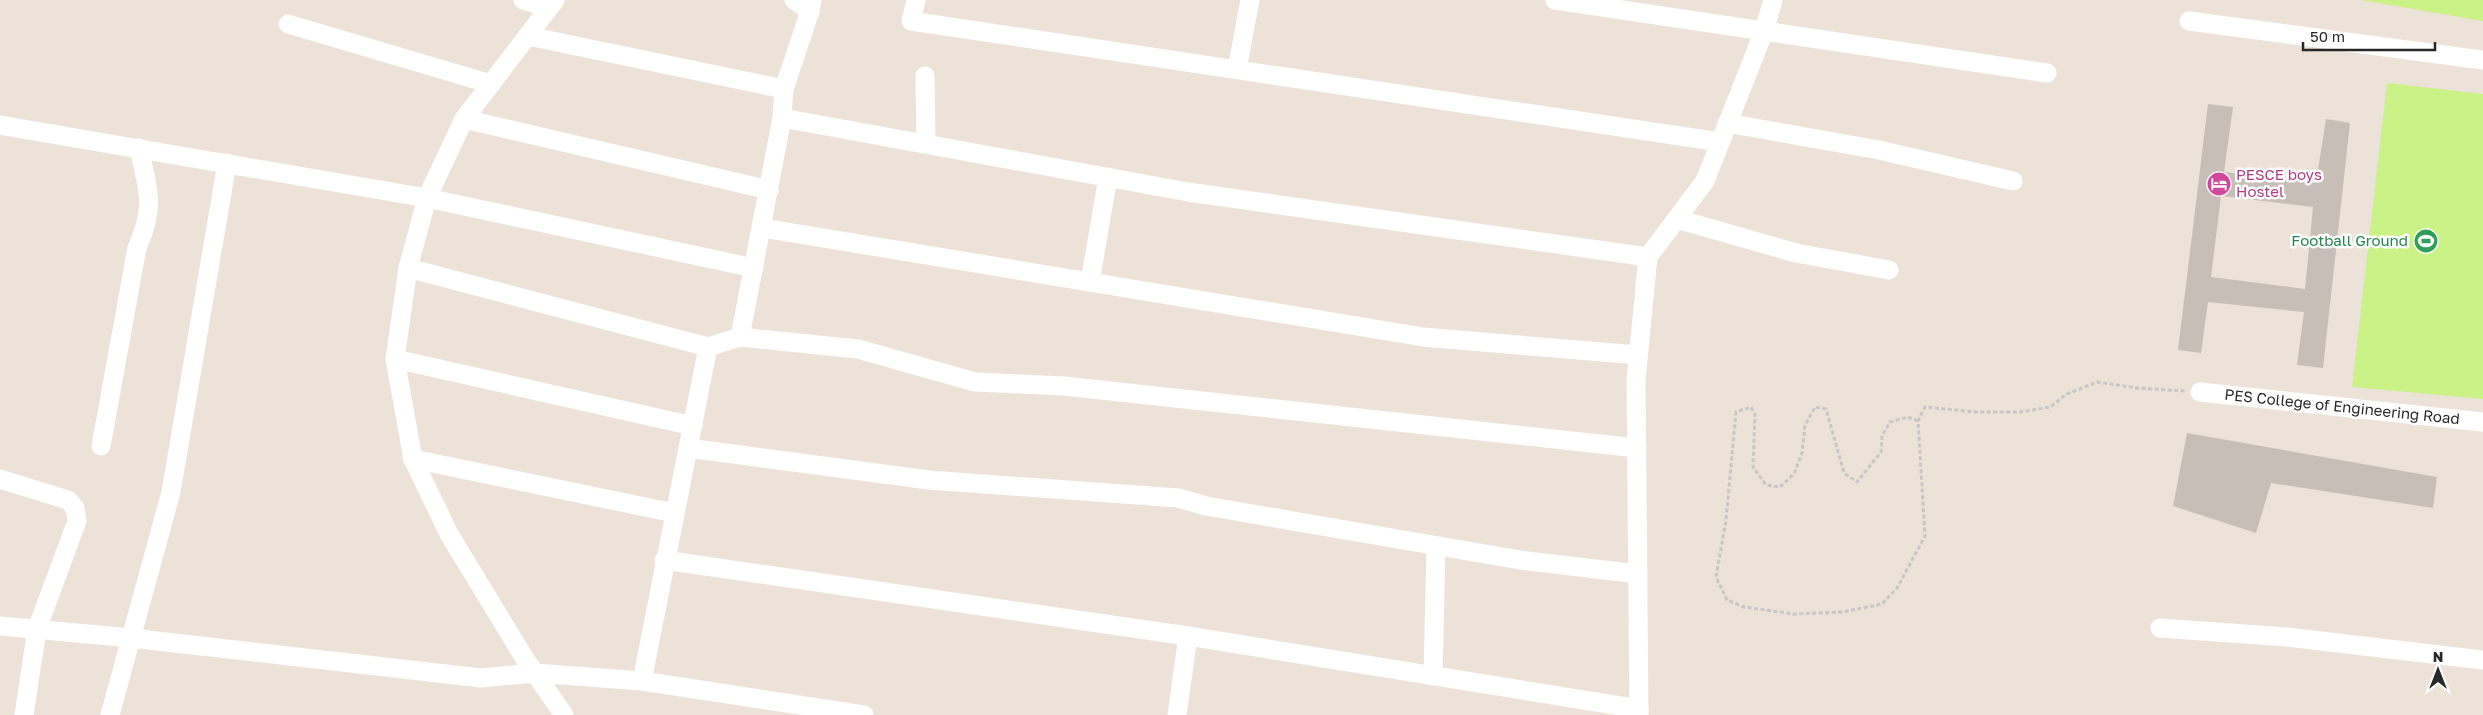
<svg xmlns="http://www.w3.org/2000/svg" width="2483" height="715" font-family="'Golos Text',sans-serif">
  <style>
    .pitch { fill: #cbf287 }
    .building { fill: #c7bfb7; fill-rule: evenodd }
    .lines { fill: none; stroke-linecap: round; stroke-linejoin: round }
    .path { stroke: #c7c7c7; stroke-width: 3; stroke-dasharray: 4 2.5; stroke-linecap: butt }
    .minor { stroke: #fff; stroke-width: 19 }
    .labels { text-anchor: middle; stroke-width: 5; stroke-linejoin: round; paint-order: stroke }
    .hotel-label { font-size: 15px; fill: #b23c85; stroke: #fff; text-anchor: start }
    .leisure-label { font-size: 15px; fill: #27864d; stroke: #fff; text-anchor: end }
    .street-label { font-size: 15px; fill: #282828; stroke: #fff }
  </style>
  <rect width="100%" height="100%" fill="#ece2d7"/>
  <g class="pitch">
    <polygon points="2361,0 2483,0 2483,21"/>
    <polygon points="2387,83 2483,94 2483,399 2352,387"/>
  </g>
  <g class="building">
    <path d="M2208 104 2233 107 2224 172 2316 183 2326 119 2350 123 2323 368 2297 365 2304 312 2208 302 2201 353 2178 350ZM2221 196 2313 207 2305 289 2211 277Z"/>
    <polygon points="2187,433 2437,477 2433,508 2271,483 2256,533 2173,506"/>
  </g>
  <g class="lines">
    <polyline class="path" points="1918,421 1908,417 1890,422 1882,436 1881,452 1857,482 1844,473 1826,409 1815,407 1805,425 1802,453 1794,474 1780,487 1766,485 1753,467 1755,414 1751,407 1736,412 1726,520 1716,577 1727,600 1744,607 1794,614 1843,612 1882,604 1897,588 1925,536 1918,421 1925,407 1976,412 2020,412 2050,407 2067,394 2097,382 2137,388 2185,391"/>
    <g class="minor">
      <polyline points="523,0 549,8"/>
      <polyline points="555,0 464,119 427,198 408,268 395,359 413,459 449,534 525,659 564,715"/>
      <polyline points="794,0 810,11"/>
      <polyline points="916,0 911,21 1720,142"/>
      <polyline points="1555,0 2047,73"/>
      <polyline points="2189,21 2483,60"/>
      <polyline points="288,24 491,84"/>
      <polyline points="528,36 784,89"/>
      <polyline points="1237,69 1250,0"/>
      <polyline points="925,76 926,144"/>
      <polyline points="782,118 1188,192 1648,257"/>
      <polyline points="464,119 769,190"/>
      <polyline points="1727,123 1879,150 2013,181"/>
      <polyline points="0,125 427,198 754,268"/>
      <polyline points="1677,219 1796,253 1889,270"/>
      <polyline points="763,228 1423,337 1638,355"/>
      <polyline points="408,268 708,347"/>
      <polyline points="1090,282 1108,177"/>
      <polyline points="740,337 858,349 975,382 1064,386 1637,448"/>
      <polyline points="395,359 693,426"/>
      <polyline points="2200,392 2483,422"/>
      <path d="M101 446 137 248C156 205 148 191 139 148"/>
      <polyline points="688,448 929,480 1178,498 1206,506 1520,560 1638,574"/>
      <polyline points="413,459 674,513"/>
      <polyline points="0,479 68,500 75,508 77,521 37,629 24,715"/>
      <polyline points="664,560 1188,636 1639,709"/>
      <polyline points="0,626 131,638 481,678 535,673 642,681 864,715"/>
      <polyline points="2160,628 2287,637 2483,660"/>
      <polyline points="1433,676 1436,546"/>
      <polyline points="642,681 708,347 740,337 782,118 784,89 810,11 812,0"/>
      <polyline points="110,715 171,492 227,163"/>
      <polyline points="1177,715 1188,636"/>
      <polyline points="1639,715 1636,380 1648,257 1705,181 1764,31 1773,0"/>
    </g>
  </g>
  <defs>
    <symbol id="hotel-disc" viewBox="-11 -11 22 22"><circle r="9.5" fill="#d1479c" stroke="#fff"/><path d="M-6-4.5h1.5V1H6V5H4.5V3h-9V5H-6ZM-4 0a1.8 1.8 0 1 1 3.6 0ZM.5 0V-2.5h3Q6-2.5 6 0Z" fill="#fff"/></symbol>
    <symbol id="stadium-disc" viewBox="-11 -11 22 22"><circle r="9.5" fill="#2e9e5b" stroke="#fff"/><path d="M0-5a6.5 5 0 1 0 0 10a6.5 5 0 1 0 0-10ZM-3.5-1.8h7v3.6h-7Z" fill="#fff"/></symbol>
  </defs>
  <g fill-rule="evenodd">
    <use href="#hotel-disc" x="2205" y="170" width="28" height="28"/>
    <use href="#stadium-disc" x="2412" y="227" width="28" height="28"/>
  </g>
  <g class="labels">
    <g class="hotel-label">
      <text x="2236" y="180">PESCE boys<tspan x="2236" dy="17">Hostel</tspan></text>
    </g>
    <g class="leisure-label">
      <text x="2408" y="246">Football Ground</text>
    </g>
    <g class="street-label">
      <text transform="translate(2342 407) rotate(6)" y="5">PES College of Engineering Road</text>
    </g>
  </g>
  <g transform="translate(2438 670)" stroke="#ffffff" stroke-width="4" paint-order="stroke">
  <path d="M0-4L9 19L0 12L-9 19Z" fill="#282828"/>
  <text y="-8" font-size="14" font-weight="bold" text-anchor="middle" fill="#282828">N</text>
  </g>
  <path d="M2303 42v8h132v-8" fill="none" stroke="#282828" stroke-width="2.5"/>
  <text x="2310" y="42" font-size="15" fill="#282828" stroke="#ffffff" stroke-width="4" paint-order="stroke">50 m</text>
</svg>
